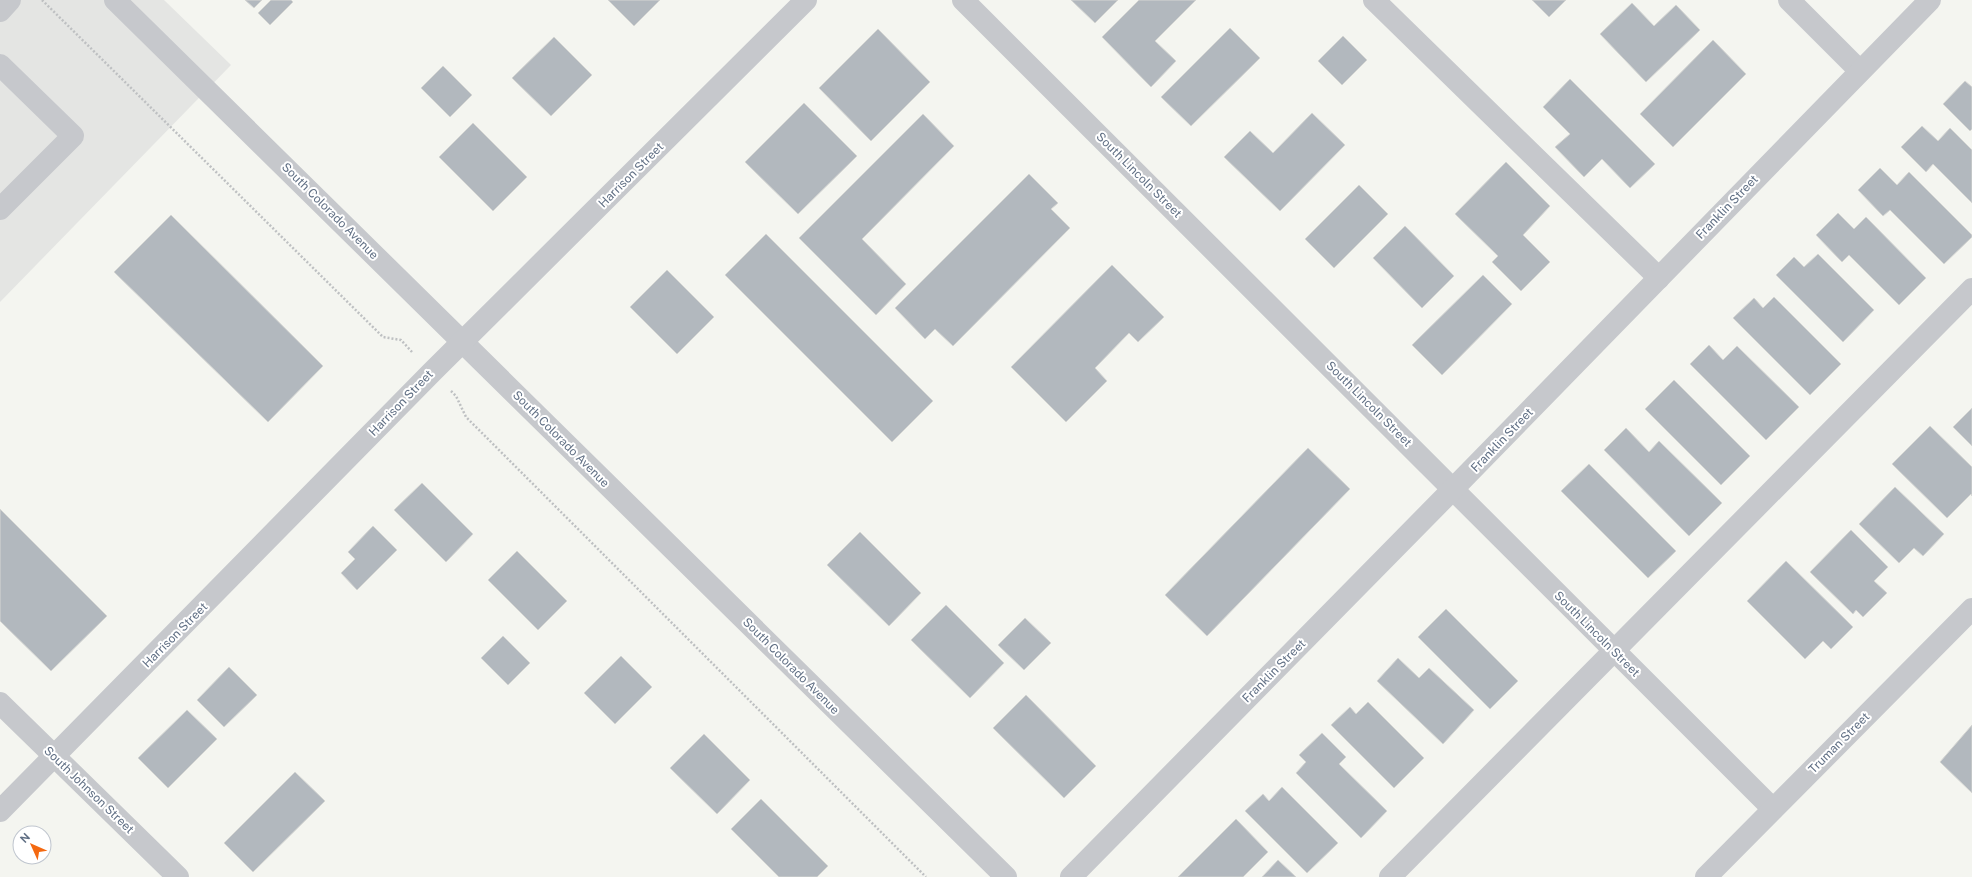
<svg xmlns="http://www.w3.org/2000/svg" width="1972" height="877" font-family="'Public Sans',sans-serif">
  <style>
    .built { fill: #e4e5e3 }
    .building { fill: #b2b8be; stroke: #d5d6d3 }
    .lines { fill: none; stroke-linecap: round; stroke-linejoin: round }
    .path { stroke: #bec0c2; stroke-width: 2.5; stroke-dasharray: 2 2; stroke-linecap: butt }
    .minor { stroke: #c6c8cc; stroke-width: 22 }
    .labels { text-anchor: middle; stroke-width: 4; stroke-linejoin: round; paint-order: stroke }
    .street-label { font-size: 12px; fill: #606f84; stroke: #fff }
  </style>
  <rect width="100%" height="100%" fill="#f4f5f0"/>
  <polygon class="built" points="0,0 164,0 231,65 0,302"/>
  <g class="building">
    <polygon points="245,0 262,0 254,8"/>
    <polygon points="271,0 291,0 293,2 270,25 258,13"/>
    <polygon points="608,0 660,0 634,26"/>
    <polygon points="1071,0 1118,0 1095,23"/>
    <polygon points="1139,0 1196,0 1155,41 1176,61 1151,87 1102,37"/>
    <polygon points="1532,0 1566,0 1549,17"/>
    <polygon points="1632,3 1654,26 1676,5 1700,30 1646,82 1600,34"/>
    <polygon points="1230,28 1260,58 1191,126 1161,97"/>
    <polygon points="878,29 930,82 871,141 819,88"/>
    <polygon points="1343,36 1367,60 1342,85 1318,61"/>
    <polygon points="554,37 592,75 551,116 512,78"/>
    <polygon points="1713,40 1746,74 1673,147 1640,114"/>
    <polygon points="443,66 472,95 450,117 421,88"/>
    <polygon points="1570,79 1655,164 1630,188 1602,159 1584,177 1555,147 1570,134 1543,107"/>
    <polygon points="1965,81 1972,87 1972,129 1970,131 1943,104"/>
    <polygon points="804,103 857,156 798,214 745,162"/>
    <polygon points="1312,113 1345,145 1280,211 1224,157 1250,131 1273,153"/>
    <polygon points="923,114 954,146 862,239 906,284 876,315 799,238"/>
    <polygon points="473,123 527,177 493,211 439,157"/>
    <polygon points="1922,126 1938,141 1950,128 1972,150 1972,203 1933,164 1926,172 1901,147"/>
    <polygon points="1506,162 1550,206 1523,235 1550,262 1521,291 1492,262 1498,256 1455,214"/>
    <polygon points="1880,168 1897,185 1909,172 1972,235 1972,237 1944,264 1890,210 1883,216 1858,190"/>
    <polygon points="1029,174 1058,203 1051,209 1070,228 953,346 935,329 925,339 895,308"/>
    <polygon points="1359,185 1388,214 1334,268 1305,239"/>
    <polygon points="1838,213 1854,229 1866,217 1926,278 1899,305 1849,255 1842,262 1816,235"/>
    <polygon points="171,215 323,366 268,422 114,272"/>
    <polygon points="1405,226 1454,276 1422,308 1373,258"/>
    <polygon points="766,234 933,401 892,442 725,275"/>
    <polygon points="1818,254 1874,310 1843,342 1776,275 1794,257 1804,267"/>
    <polygon points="1112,265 1164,317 1138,342 1129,333 1095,368 1107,381 1066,422 1011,367"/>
    <polygon points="667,270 714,317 677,354 630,307"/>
    <polygon points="1483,275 1512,304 1442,375 1412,345"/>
    <polygon points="1774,297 1841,364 1810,395 1733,318 1754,298 1763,308"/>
    <polygon points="1709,345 1723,360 1737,346 1799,407 1766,440 1690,364"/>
    <polygon points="1674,380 1750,456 1721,485 1645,409"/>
    <polygon points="1972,408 1972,446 1953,427"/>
    <polygon points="1930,426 1972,467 1972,496 1971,494 1947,518 1892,464"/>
    <polygon points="1626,428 1649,452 1659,441 1722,503 1689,536 1604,450"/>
    <polygon points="1308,448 1350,489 1207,636 1165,595"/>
    <polygon points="1589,464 1676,551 1648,578 1561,491"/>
    <polygon points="422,483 473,534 446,562 394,510"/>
    <polygon points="1895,487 1944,534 1923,556 1914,548 1899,563 1859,524"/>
    <polygon points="0,509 107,616 51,671 0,621"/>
    <polygon points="373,526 397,550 357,590 341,573 355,559 348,552"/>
    <polygon points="1851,530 1888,567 1874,581 1887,593 1863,617 1856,610 1853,614 1810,572"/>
    <polygon points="860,532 921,593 889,626 827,565"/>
    <polygon points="517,551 567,601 538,630 488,580"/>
    <polygon points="1786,561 1853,627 1831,649 1823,641 1805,659 1747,601"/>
    <polygon points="946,605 1004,663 970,698 911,640"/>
    <polygon points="1446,609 1518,681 1490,709 1418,637"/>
    <polygon points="1025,618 1051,643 1024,670 998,645"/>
    <polygon points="503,636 530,663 508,685 481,658"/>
    <polygon points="621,656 652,687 615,724 584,693"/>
    <polygon points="1398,658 1419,678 1429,668 1474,710 1443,744 1377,681"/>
    <polygon points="229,667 257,695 224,727 197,700"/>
    <polygon points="1026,695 1096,766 1064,798 993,728"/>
    <polygon points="1368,702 1424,758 1394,788 1331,725 1350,707 1356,714"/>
    <polygon points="187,710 217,739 168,788 138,758"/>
    <polygon points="1972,725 1972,793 1940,762"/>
    <polygon points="1322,733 1346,757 1339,764 1387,811 1361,838 1296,773 1306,762 1299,755"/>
    <polygon points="704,734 750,780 717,814 670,768"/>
    <polygon points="295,772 325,801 253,872 224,843"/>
    <polygon points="1282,787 1338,843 1307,873 1245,811 1263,794 1269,801"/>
    <polygon points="761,799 828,866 817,877 779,877 731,829"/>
    <polygon points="1236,819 1268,852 1243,877 1178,877"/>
    <polygon points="1278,860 1296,877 1262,877"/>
  </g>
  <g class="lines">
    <g class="path">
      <polyline points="42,0 383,337 401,340 412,352"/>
      <polyline points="451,391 456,396 466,417 926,877"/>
    </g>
    <g class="minor">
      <polyline points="115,0 1006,877"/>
      <polyline points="963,0 1773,809"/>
      <polyline points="1374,0 1659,278"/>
      <polyline points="1789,0 1860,71"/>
      <polyline points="0,11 10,0"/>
      <polyline points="0,65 73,136 0,209"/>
      <polyline points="0,703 178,877"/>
      <polyline points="0,811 432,372 806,0"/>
      <polyline points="1071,877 1453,489 1930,0"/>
      <polyline points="1390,877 1972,289"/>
      <polyline points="1706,877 1972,609"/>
    </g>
  </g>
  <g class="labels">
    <g class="street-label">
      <text transform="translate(631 175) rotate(-45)" y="4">Harrison Street</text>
      <text transform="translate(1139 175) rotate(45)" y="4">South Lincoln Street</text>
      <text transform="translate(1727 207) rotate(-46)" y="4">Franklin Street</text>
      <text transform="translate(330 211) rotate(45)" y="4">South Colorado Avenue</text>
      <text transform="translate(401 403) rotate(-46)" y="4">Harrison Street</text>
      <text transform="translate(1369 404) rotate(45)" y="4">South Lincoln Street</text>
      <text transform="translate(561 439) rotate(45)" y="4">South Colorado Avenue</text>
      <text transform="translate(1502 440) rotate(-46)" y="4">Franklin Street</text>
      <text transform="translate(1597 634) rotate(45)" y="4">South Lincoln Street</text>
      <text transform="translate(175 635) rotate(-45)" y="4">Harrison Street</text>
      <text transform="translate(791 666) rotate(45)" y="4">South Colorado Avenue</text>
      <text transform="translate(1274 671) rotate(-45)" y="4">Franklin Street</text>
      <text transform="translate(1839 743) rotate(-45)" y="4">Truman Street</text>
      <text transform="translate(89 790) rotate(44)" y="4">South Johnson Street</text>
    </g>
  </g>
  <g transform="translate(32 845) rotate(315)"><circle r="19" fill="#ffffff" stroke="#bfc5ce"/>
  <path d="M0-3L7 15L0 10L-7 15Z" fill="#f46911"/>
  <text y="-6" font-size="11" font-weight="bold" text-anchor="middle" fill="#606f84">N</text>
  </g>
</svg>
